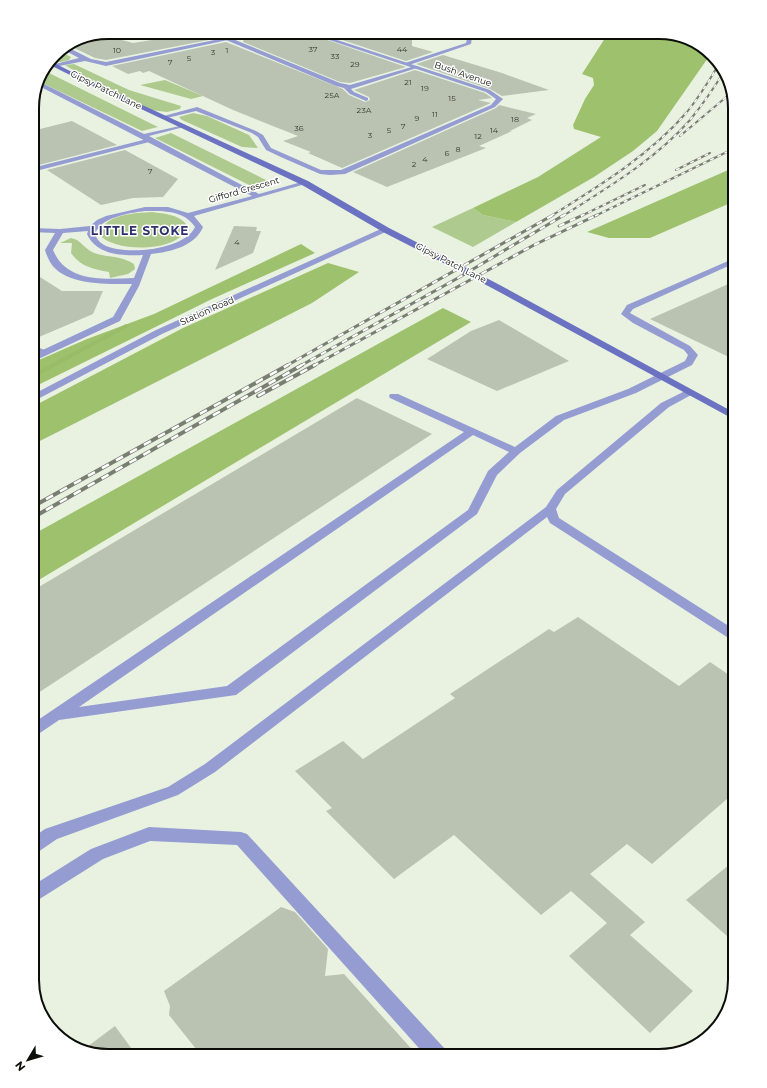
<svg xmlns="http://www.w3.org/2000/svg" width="767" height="1088" font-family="Montserrat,sans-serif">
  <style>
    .green { fill: #afca8f }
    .forest { fill: #9dc16d }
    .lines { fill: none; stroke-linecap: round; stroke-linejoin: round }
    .stream { fill: #98bc68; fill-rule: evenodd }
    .building { fill: #bac2b1 }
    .lane { fill: #949cd2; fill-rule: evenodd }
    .street { fill: #949cd2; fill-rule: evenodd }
    .secondary { fill: #6a72c1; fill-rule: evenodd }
    .rail-far2-casing { stroke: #787e72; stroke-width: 2 }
    .rail-far1-casing { stroke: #787e72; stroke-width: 3 }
    .rail-casing { stroke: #787e72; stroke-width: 4 }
    .rail-far2 { stroke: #fff; stroke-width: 1.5; stroke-dasharray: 4; stroke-linecap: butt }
    .rail-far1 { stroke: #fff; stroke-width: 2; stroke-dasharray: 6; stroke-linecap: butt }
    .rail { stroke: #fff; stroke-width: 2.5; stroke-dasharray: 8; stroke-linecap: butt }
    .labels { text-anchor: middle; stroke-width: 3; stroke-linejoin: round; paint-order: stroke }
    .number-label { font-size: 8px; fill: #373b32 }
    .far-street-label { font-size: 9px; fill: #0b0e08; stroke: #fff }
    .far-district-label { font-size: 12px; font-weight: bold; letter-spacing: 1px; fill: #2e316b; stroke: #fff }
    .rim { fill: none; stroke: #0b0e08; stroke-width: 2 }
  </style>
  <rect width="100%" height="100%" fill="#e9f2e0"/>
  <g class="green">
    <polygon points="59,51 71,57 69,60 61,62 50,61"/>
    <polygon points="74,64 129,90 181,106 180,109 167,112 151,110 86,78 65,65"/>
    <polygon points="43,70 158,127 142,131 38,81"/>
    <polygon points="165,80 203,96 191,99 140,85"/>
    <polygon points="193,113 207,116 249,135 258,148 242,147 182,120 179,117"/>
    <polygon points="171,133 268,181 268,187 253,187 155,138"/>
    <polygon points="473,208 483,215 516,222 473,247 432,227"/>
    <path d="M152 212C165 214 178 214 187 225 185 252 115 254 100 235 102 214 136 213 152 212Z"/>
    <path d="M71 238C81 240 83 247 92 252 105 258 121 255 134 264L135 269 128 274 110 278 109 272C93 269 81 267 71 253L72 243H60Z"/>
  </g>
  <g class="forest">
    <polygon points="609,32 664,32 697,42 710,55 657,131 633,151 594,177 516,222 483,215 473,208 538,177 601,137 574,129 573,125 585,99 594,85 593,78 582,74"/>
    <polygon points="735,167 735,201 650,238 609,238 587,232"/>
    <polygon points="301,244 315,253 212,299 32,388 32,363 87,339 154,314"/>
    <polygon points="328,263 359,272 312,303 32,445 32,407 183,328"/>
    <polygon points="443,308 471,322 32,584 32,535"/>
  </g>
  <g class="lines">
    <polygon class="stream" points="126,324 129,326 128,327 32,379 32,374"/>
  </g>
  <g class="building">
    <polygon points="200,32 212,32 224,37 106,60 95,58 70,46 103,35 133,43 158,39 160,40"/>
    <polygon points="266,32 304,32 406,67 350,83 340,82 243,42 244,38"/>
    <polygon points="318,32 412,32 412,46 433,52 406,61"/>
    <polygon points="226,42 343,89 349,95 365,102 370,100 369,97 354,90 415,70 485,93 492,98 478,100 491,103 342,168 308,153 311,152 283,141 298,136 233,110 149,71 143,73 140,71 128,74 112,66"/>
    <polygon points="443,55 502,73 549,90 502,96 490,89 416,64"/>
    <polygon points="499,105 536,114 527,118 532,120 510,131 512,131 479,146 486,148 387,187 353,172 496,108"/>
    <polygon points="72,121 117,145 39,165 32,161 32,131"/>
    <polygon points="125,150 178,179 163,197 133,198 101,205 47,170"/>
    <polygon points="234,226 257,227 256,231 261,231 253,253 215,270"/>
    <polygon points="32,272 62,291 103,291 93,314 32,340"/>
    <polygon points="735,281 735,360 650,319"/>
    <polygon points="499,320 569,361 497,391 427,359 471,331"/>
    <polygon points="357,398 432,434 32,697 32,591"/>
    <polygon points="578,617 679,686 710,662 735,679 735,792 652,864 627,844 590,874 645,922 630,935 693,991 650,1033 569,956 607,923 571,891 541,915 454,835 394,879 326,811 332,808 295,771 343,741 363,759 455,698 450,694 549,629 554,632"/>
    <polygon points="735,860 735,943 686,900"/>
    <polygon points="281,907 295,912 328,949 325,976 344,974 418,1056 214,1056 212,1054 200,1054 169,1015 170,1006 164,991"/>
    <polygon points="115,1026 137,1056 103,1056 83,1050"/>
  </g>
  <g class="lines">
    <g class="lane">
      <polygon points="448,32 457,32 472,37 471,44 409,65 405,65 405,63 466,43 467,39"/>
      <polygon points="228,37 340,83 350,85 415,66 420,67 351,89 354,92 368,98 368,100 366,101 350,94 344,88 336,86 226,40 226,38"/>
      <polygon points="151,138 153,139 153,141 32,172 32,168"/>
      <path d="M735 258V263L633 309 630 313 690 346 698 355 692 365 636 393 564 420 520 453 497 475 477 514 236 695 59 720 37 735 32 736V724L464 432 390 398 389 396 390 394H398L515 447 556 416 628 389 685 361 688 355 684 350 633 323 621 314 627 305ZM473 435 509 452 488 471 468 510 227 686 79 707Z"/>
      <polygon points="32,345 47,351 49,353 44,356 32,351"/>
      <polygon points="689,389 694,392 693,394 669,407 565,494 556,509 559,518 735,630 735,641 730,639 550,523 547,517 215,772 178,795 57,839 38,852 32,854 32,838 45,829 168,787 205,764 546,507 557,490 661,403"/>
      <polygon points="149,827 241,832 247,834 446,1050 448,1056 426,1056 237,845 150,841 103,859 38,900 32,902 32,886 91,849"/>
    </g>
    <g class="street">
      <polygon points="254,32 265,32 106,66 85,61 54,67 51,65 79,58 62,49 67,47 91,59 106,62"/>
      <polygon points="305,32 313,32 490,90 503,99 495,107 345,174 330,175 320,174 283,158 266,150 258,137 252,133 196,111 163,119 160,117 197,107 256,131 263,135 271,148 321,170 341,170 491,105 496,99 486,92"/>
      <path d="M38 81 144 134 184 125V127L149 136 259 194 305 181 309 183 194 216 203 227C195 246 171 252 151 254L139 286 120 321 32 362V355L113 317 132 284C108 284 64 286 50 262 48 258 46 254 45 250L55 233 32 232V228L60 229 90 226 97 220 106 216 145 207H168L188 213 252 196 37 85ZM145 211C163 211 184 210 195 227 185 250 125 256 104 245 99 242 97 239 95 234 101 217 129 213 145 211ZM88 231 87 234C96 255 122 256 143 255L134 278C103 279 67 283 53 250L63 233Z"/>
      <polygon points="383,228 386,228 390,230 162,334 32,402 32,395 156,330"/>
    </g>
    <polygon class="secondary" points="50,61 90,81 308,181 389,228 496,283 735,413 735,420 490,287 383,232 302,185 86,83 48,64"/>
    <defs>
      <g id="rail-far2">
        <polyline points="680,136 731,93"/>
        <polyline points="676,170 710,153"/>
        <path d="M551 216C599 186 650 155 687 112 699 97 709 81 719 64"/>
        <path d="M563 216C607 188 655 160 690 120 703 104 714 88 725 70"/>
        <polyline points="581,216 645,185"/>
        <polyline points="595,216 735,148"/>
      </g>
      <g id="rail-far1">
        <polyline points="559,226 583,215"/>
        <polyline points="286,366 553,215"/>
        <polyline points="300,366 458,278 564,215"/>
        <polyline points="313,366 534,245 597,215"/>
      </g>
      <g id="rail">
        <polyline points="258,396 315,365"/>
        <polyline points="32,507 288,365"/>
        <polyline points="32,518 302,365"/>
      </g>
    </defs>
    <use href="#rail-far2" class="rail-far2-casing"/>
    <use href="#rail-far1" class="rail-far1-casing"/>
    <use href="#rail" class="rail-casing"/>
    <use href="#rail-far2" class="rail-far2"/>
    <use href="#rail-far1" class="rail-far1"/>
    <use href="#rail" class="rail"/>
  </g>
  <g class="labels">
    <g class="number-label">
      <text x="313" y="52">37</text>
      <text x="402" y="52">44</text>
      <text x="117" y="53">10</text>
      <text x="227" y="53">1</text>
      <text x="213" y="55">3</text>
      <text x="335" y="59">33</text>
      <text x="189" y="61">5</text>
      <text x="170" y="65">7</text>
      <text x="355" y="67">29</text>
      <text x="408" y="85">21</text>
      <text x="425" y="91">19</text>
      <text x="332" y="98">25A</text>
      <text x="452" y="101">15</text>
      <text x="364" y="113">23A</text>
      <text x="435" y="117">11</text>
      <text x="417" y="121">9</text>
      <text x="515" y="122">18</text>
      <text x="403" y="129">7</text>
      <text x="299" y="131">36</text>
      <text x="389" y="133">5</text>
      <text x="494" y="133">14</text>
      <text x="370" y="138">3</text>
      <text x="478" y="139">12</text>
      <text x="458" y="152">8</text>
      <text x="447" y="156">6</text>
      <text x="425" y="162">4</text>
      <text x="414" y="167">2</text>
      <text x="150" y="174">7</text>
      <text x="237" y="245">4</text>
    </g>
    <g class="far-street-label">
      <text transform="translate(463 74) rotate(19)" y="3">Bush Avenue</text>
      <text transform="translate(106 90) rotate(26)" y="3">Gipsy Patch Lane</text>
      <text transform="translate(244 190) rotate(-16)" y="3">Gifford Crescent</text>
      <text transform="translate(451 263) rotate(27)" y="3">Gipsy Patch Lane</text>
      <text transform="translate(207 311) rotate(-24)" y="3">Station Road</text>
    </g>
    <g class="far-district-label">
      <text x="140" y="235">LITTLE STOKE</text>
    </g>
  </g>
  <path d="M0 0H767V1088H0ZM108 39H659A69 69 0 0 1 728 108V980A69 69 0 0 1 659 1049H108A69 69 0 0 1 39 980V108A69 69 0 0 1 108 39Z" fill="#fff" fill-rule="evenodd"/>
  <path class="rim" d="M108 39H659A69 69 0 0 1 728 108V980A69 69 0 0 1 659 1049H108A69 69 0 0 1 39 980V108A69 69 0 0 1 108 39Z"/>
  <g transform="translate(28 1060) rotate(232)" stroke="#ffffff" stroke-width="3" paint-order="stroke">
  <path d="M0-3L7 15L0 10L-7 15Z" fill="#0b0e08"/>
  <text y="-6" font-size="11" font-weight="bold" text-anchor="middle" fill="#0b0e08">N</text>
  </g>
</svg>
